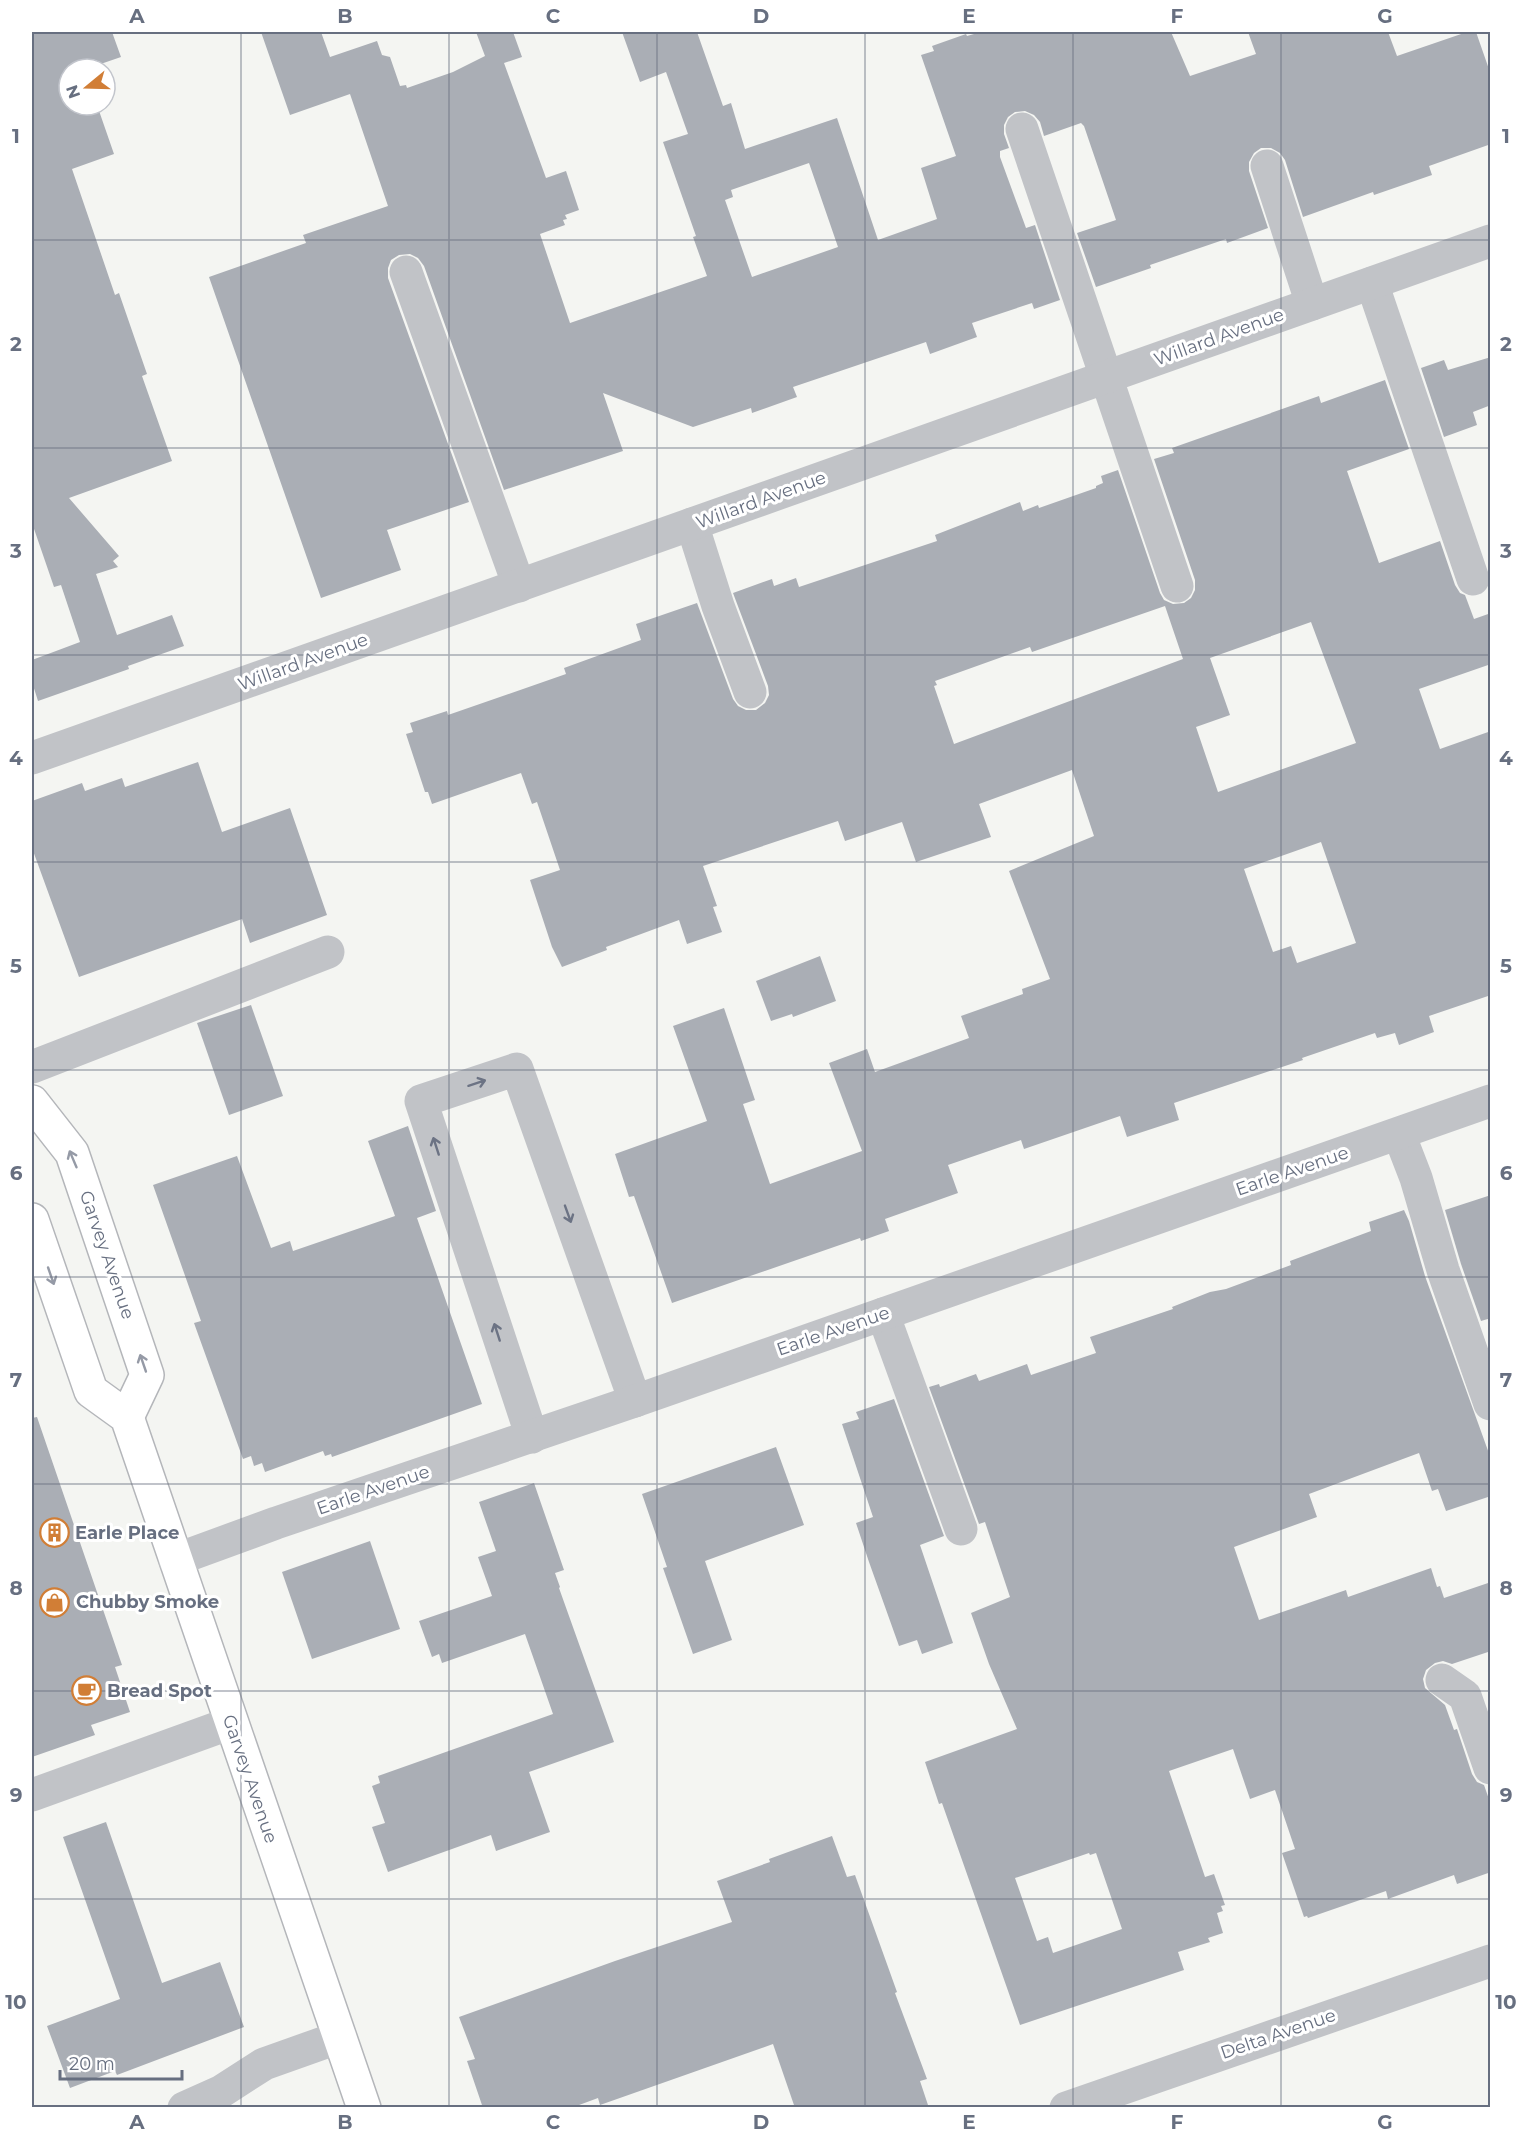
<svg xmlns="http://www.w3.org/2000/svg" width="1522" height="2139" font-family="Montserrat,sans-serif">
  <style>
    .building { fill: #aaaeb5; fill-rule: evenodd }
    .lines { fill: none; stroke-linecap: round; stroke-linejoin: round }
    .major-casing { stroke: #b4b6ba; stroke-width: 36 }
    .minor { stroke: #c1c3c7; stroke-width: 33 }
    .major { stroke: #fff; stroke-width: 33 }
    .oneway { stroke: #6c7384 }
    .oneway2 { stroke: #959aa6 }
    .grid { fill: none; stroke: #676f80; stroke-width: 1.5; stroke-opacity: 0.55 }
    .labels { text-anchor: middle; stroke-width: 6; stroke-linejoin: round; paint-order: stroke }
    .street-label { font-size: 18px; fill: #676f80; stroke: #fff }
    .poi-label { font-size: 18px; font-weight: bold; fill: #676f80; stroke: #fff; text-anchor: start }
    .neatline { fill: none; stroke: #676f80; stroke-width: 2 }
    .grid-label { font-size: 20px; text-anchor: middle; font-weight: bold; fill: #676f80 }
  </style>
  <rect width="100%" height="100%" fill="#f4f5f2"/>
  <g class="building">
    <polygon points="32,32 112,32 121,57 86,69 69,69 69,105 97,105 114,154 72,169 115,295 119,293 147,374 142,376 172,461 69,498 119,556 113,561 118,567 96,574 117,635 172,615 184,646 128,666 129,669 38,701 32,682 32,660 80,642 61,585 54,587 32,523"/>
    <path d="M261 32H321L330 57 377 41 382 55 390 57 400 86 406 85 407 88 453 72 485 56 476 32H513L522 57 504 63 546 178 566 171 579 210 565 215 567 219 563 220 565 225 540 234 570 323 707 276 693 237 696 236 663 142 688 134 666 72 640 82 622 32H697L723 106 731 103 745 149 837 118 878 240 937 219 921 168 956 156 921 55 934 51 932 46 966 34 967 36 981 32H1171L1190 76 1256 54 1248 32H1388L1397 56 1467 32H1476L1491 75V144L1429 166 1432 175 1374 195 1373 192 1303 217 1285 160 1280 153 1271 148H1261L1254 153 1249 162V171L1268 228 1227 243 1226 239 1150 265 1151 268 1096 287 1077 233 1116 220 1084 126 1081 123 1044 136 1040 122 1034 115 1025 111 1015 112 1008 117 1004 125V134L1009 148 1000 151V157L1026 228 1035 225 1060 300 1034 309 1032 303 972 323 977 337 930 354 926 342 793 387 797 397 752 413 751 408 693 427 603 393 623 451 504 490 424 266 418 258 410 254 399 255 391 260 388 268V278L469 502 387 530 401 570 321 598 209 277 306 243 303 235 388 206 350 94 290 115ZM809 163 838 247 752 277 725 200 733 197 731 190Z"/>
    <polygon points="1491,357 1491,405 1473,412 1477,425 1444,437 1421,368 1444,360 1448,370"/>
    <path d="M1385 380 1409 449 1347 471 1379 563 1440 541 1455 585 1460 593 1465 595 1474 619 1491 613V664L1419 689 1440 749 1491 731V995L1429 1016 1434 1032 1399 1045 1395 1033 1377 1038 1375 1033 1302 1058 1303 1060 1174 1103 1179 1120 1127 1137 1120 1116 1024 1149 1021 1140 948 1165 958 1193 885 1219 889 1231 861 1241 860 1238 672 1303 634 1196 629 1197 615 1154 707 1121 673 1026 724 1008 755 1100 743 1104 770 1184 862 1151 829 1063 867 1049 875 1072 969 1038 961 1016 1023 994 1022 989 1050 979 1009 871 1094 836 1072 770 979 804 991 837 916 862 902 822 845 841 838 821 703 866 717 906 713 907 722 932 687 944 679 920 606 947 607 950 562 967 552 947 530 880 560 870 537 802 532 804 521 773 432 804 428 792H425L406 734 413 732 410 723 447 711 448 715 566 674 564 668 641 640 636 624 697 603 733 699 738 706 746 710H756L765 703 769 695 768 686 733 593 772 579 774 586 796 578 799 587 937 541 935 535 1020 502 1023 511 1038 505 1039 508 1096 488V486L1103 483 1101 476 1118 470 1160 593 1164 600 1173 604 1184 603 1191 598 1195 590V580L1154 459 1174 453 1172 448 1319 396 1321 403ZM1165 606 1183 659 954 744 934 686 937 685 935 681 1030 647 1032 652ZM1311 622 1356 743 1218 792 1196 727 1230 715 1210 658ZM1321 842 1356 943 1297 963 1291 946 1273 952 1244 869Z"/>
    <polygon points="198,762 222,832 290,808 327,915 250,943 242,919 79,977 32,848 32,801 82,783 85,791 122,778 125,787"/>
    <polygon points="820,956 836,1001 793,1017 792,1014 771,1021 756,981"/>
    <polygon points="251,1005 283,1096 229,1115 197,1023"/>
    <polygon points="408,1126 436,1211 417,1218 482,1404 332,1457 331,1454 325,1456 323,1451 265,1472 262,1463 254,1466 251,1456 243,1459 194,1323 201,1321 153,1185 237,1156 271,1248 290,1241 293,1251 395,1216 368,1141"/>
    <polygon points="1491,1195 1491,1318 1481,1321 1461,1264 1445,1210"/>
    <path d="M1404 1210 1409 1221 1425 1276 1491 1459V1496L1446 1511 1438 1489 1432 1491 1419 1453 1309 1494 1317 1517 1234 1547 1259 1620 1346 1590 1348 1597 1431 1568 1437 1587 1440 1586 1444 1598 1491 1582V1651L1452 1664 1443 1661 1435 1663 1426 1670 1423 1679 1425 1688 1445 1705 1454 1730 1457 1729 1472 1774 1477 1782 1484 1785 1491 1805V1872L1457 1884 1454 1875 1388 1899 1386 1891 1308 1918 1307 1916 1304 1917 1282 1853 1295 1849 1275 1790 1250 1799 1233 1749 1169 1771 1205 1877 1214 1874 1225 1905 1221 1906 1223 1911 1217 1913 1223 1933 1208 1938 1210 1942 1178 1952 1184 1970 1020 2025 942 1803 939 1804 925 1762 1017 1729 989 1664 971 1613 1010 1597 985 1522 979 1524 929 1387 939 1384 940 1387 976 1374 979 1381 1027 1364 1031 1375 1096 1353 1090 1337 1173 1309 1172 1307 1210 1292 1226 1289 1291 1265 1290 1261 1371 1231 1369 1222ZM1089 1853 1090 1855 1096 1853 1122 1929 1053 1953 1048 1937 1037 1941 1015 1878Z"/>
    <polygon points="894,1399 944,1536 920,1545 953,1643 922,1654 917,1640 899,1646 869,1562 856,1523 873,1517 842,1424 859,1419 856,1412"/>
    <polygon points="37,1417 122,1665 115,1667 130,1712 91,1725 95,1735 32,1757 32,1418"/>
    <polygon points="776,1447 804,1525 705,1561 732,1640 693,1654 663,1568 667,1567 642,1494"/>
    <polygon points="534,1483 564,1570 555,1573 560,1587 559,1588 614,1742 529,1772 550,1832 496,1851 491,1835 388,1872 372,1827 385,1823 372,1786 380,1783 378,1776 553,1714 525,1634 442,1663 439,1654 432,1657 419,1621 492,1596 478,1557 496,1551 479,1502"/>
    <polygon points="370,1541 400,1629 312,1659 282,1572"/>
    <polygon points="106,1822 162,1983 220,1962 244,2027 117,2075 115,2071 70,2088 47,2026 120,1999 63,1837"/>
    <polygon points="832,1836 847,1877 855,1875 878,1939 897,1992 895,1993 927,2079 920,2081 929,2108 795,2108 773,2044 600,2105 598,2098 571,2108 483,2108 467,2061 475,2059 459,2017 615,1961 732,1922 717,1881 770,1862 769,1859"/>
  </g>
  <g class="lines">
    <defs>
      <g id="major">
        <polyline points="32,1102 72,1153 147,1375 127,1417"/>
        <polyline points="32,1220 91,1391 127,1417 364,2108"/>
      </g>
    </defs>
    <use href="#major" class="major-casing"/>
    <g class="minor">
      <polyline points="1022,129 1177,586"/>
      <polyline points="1267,166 1312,304"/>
      <polyline points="406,272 519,586"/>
      <polyline points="1372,283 1473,579"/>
      <polyline points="692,524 718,606 750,692"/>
      <polyline points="32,758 1490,241"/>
      <polyline points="32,1067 328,952"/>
      <polyline points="1399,1134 1416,1178 1443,1270 1490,1404"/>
      <polyline points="883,1314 961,1529"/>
      <polyline points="532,1437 421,1101 517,1069 635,1401"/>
      <polyline points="175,1560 276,1523 635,1401 1490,1101"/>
      <polyline points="1442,1680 1465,1696 1490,1768"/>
      <polyline points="32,1795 231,1723"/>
      <polyline points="184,2108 222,2091 264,2064 340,2037"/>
      <polyline points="1066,2108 1490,1961"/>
    </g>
    <use href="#major" class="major"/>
  </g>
  <defs><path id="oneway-shaft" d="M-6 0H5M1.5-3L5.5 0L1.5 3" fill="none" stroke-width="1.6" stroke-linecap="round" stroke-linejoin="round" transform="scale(1.5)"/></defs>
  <g class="oneway">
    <use href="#oneway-shaft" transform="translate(477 1083) rotate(-18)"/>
    <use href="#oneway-shaft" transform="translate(436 1146) rotate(-108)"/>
    <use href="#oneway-shaft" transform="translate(568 1214) rotate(70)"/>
    <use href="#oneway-shaft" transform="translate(497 1332) rotate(-108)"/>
  </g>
  <g class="oneway2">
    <use href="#oneway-shaft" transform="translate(73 1159) rotate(-113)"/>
    <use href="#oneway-shaft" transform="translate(51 1276) rotate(71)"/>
    <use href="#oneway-shaft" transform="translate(143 1363) rotate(-109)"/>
  </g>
  <path class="grid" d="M241 32V2108M449 32V2108M657 32V2108M865 32V2108M1073 32V2108M1281 32V2108M32 240H1490M32 448H1490M32 655H1490M32 862H1490M32 1070H1490M32 1277H1490M32 1484H1490M32 1691H1490M32 1899H1490"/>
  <defs>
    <symbol id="building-ring" viewBox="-11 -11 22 22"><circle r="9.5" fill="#fff" stroke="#d17e36" stroke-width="1.5"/><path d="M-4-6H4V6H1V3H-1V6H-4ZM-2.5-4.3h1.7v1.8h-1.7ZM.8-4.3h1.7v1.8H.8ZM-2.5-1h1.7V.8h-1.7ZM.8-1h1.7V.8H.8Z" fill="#d17e36"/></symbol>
    <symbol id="shop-ring" viewBox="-11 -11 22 22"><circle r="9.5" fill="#fff" stroke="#d17e36" stroke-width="1.5"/><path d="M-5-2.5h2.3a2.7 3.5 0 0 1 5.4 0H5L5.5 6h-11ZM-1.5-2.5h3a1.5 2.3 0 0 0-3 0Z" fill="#d17e36"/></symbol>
    <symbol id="cafe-ring" viewBox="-11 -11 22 22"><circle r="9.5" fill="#fff" stroke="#d17e36" stroke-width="1.5"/><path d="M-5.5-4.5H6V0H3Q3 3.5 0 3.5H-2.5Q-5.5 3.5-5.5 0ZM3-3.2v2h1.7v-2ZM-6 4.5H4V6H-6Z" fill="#d17e36"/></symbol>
  </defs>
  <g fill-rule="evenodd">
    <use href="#building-ring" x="38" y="1516" width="33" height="33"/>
    <use href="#shop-ring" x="38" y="1586" width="33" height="33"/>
    <use href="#cafe-ring" x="70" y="1674" width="33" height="33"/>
  </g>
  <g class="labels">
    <g class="street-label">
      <text transform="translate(1219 337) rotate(-20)" y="6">Willard Avenue</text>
      <text transform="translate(761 500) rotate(-20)" y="6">Willard Avenue</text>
      <text transform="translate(303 662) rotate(-20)" y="6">Willard Avenue</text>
      <text transform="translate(1292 1171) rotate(-19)" y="6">Earle Avenue</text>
      <text transform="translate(107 1255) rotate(71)" y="6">Garvey Avenue</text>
      <text transform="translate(833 1331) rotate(-19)" y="6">Earle Avenue</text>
      <text transform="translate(373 1490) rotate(-19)" y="6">Earle Avenue</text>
      <text transform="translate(250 1779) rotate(71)" y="6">Garvey Avenue</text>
      <text transform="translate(1278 2034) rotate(-19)" y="6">Delta Avenue</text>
    </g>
    <g class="poi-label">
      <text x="75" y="1539">Earle Place</text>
      <text x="76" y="1608">Chubby Smoke</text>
      <text x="107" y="1697">Bread Spot</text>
    </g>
  </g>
  <rect width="1522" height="2139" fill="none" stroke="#ffffff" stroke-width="66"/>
  <g transform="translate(87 87) rotate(251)"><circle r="28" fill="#ffffff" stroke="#c2c5cc" stroke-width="1.5"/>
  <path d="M0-4.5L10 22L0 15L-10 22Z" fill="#d17e36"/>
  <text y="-9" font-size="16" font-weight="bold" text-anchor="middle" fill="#676f80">N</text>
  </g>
  <path d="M60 2070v9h122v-9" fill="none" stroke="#676f80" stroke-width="3"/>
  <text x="69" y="2070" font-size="18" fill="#676f80" stroke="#ffffff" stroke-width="4.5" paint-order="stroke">20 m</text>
  <rect x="33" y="33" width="1456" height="2073" class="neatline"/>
  <g class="grid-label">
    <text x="137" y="23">A</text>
    <text x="345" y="23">B</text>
    <text x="553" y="23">C</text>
    <text x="761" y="23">D</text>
    <text x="969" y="23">E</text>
    <text x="1177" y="23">F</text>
    <text x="1385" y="23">G</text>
    <text x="16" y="143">1</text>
    <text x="1506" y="143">1</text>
    <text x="16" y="351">2</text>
    <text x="1506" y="351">2</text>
    <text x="16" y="558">3</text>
    <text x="1506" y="558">3</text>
    <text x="16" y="765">4</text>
    <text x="1506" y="765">4</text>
    <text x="16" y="973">5</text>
    <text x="1506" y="973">5</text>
    <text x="16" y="1180">6</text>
    <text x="1506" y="1180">6</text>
    <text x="16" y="1387">7</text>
    <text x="1506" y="1387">7</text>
    <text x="16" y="1595">8</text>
    <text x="1506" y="1595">8</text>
    <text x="16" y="1802">9</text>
    <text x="1506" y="1802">9</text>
    <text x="16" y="2009">10</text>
    <text x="1506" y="2009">10</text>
    <text x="137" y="2129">A</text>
    <text x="345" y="2129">B</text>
    <text x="553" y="2129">C</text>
    <text x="761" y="2129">D</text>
    <text x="969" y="2129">E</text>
    <text x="1177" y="2129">F</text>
    <text x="1385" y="2129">G</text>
  </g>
</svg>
